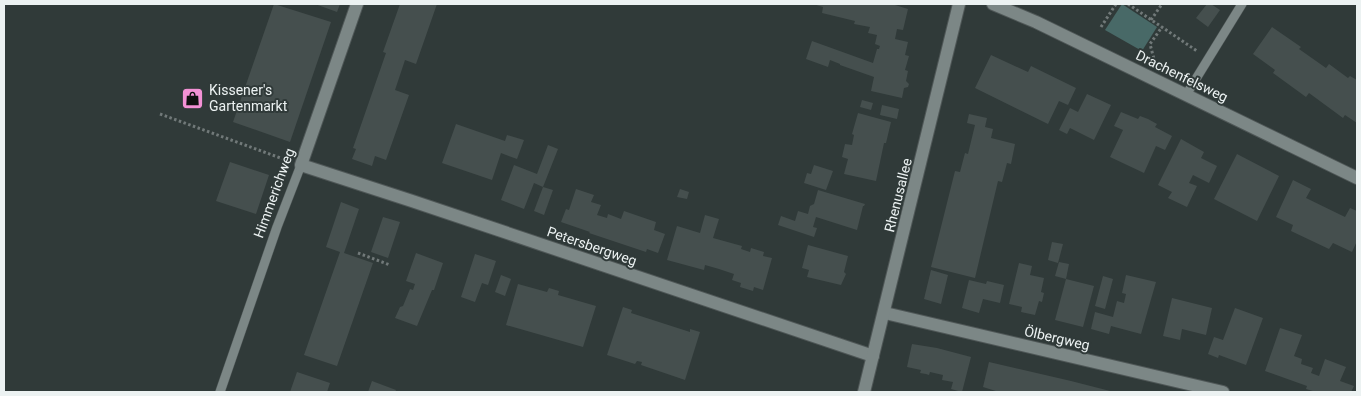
<svg xmlns="http://www.w3.org/2000/svg" width="1361" height="396" font-family="Roboto,sans-serif">
  <style>
    .green { fill: #486967 }
    .building { fill: #454f4e }
    .lines { fill: none; stroke-linecap: round; stroke-linejoin: round }
    .service-casing { stroke: #4f5757; stroke-width: 10 }
    .minor-casing { stroke: #4f5757; stroke-width: 14 }
    .path { stroke: #717979; stroke-width: 3; stroke-dasharray: 2.5 2.5; stroke-linecap: butt }
    .service { stroke: #7c8786; stroke-width: 9 }
    .minor { stroke: #7c8786; stroke-width: 12 }
    .labels { text-anchor: middle; stroke-width: 4; stroke-linejoin: round; paint-order: stroke }
    .street-label { font-size: 14px; fill: #ecf2f2; stroke: #303a39 }
    .poi-label { font-size: 14px; fill: #ecf2f2; stroke: #303a39; text-anchor: start }
  </style>
  <rect width="100%" height="100%" fill="#303a39"/>
  <polygon class="green" points="1122,4 1157,27 1142,51 1105,30"/>
  <g class="building">
    <polygon points="274,4 331,22 290,142 233,122"/>
    <polygon points="315,4 340,4 337,12"/>
    <polygon points="400,4 437,4 416,64 405,60 395,90 409,95 386,160 375,156 372,166 352,159 356,149 353,148 386,53 383,52"/>
    <polygon points="813,4 895,4 895,5 908,9 903,30 897,29 895,39 908,42 905,55 909,56 905,70 908,71 906,81 909,84 908,87 904,88 902,98 871,91 874,77 840,65 840,64 830,60 828,67 806,59 812,41 873,63 877,49 879,49 880,46 875,44 877,35 868,33 870,27 854,24 855,21 822,13 823,7"/>
    <polygon points="1207,4 1211,4 1220,10 1208,27 1196,18"/>
    <polygon points="1272,27 1301,47 1299,49 1326,68 1329,64 1348,78 1350,76 1357,80 1357,123 1345,115 1343,118 1309,93 1306,97 1273,73 1275,70 1253,54"/>
    <polygon points="991,55 1028,72 1031,66 1076,88 1068,105 1059,101 1048,124 975,88"/>
    <polygon points="1087,94 1111,105 1094,140 1070,128 1067,134 1059,130 1070,108 1078,112"/>
    <polygon points="862,100 873,103 871,110 860,107"/>
    <polygon points="882,105 899,109 897,119 880,115"/>
    <polygon points="1121,112 1138,119 1140,116 1148,119 1157,124 1155,127 1172,136 1165,150 1156,146 1144,173 1110,157 1123,130 1114,126"/>
    <polygon points="858,113 891,122 886,143 884,143 876,181 844,174 848,159 842,157 845,144 852,145 854,135 852,134"/>
    <polygon points="969,114 987,118 985,127 993,129 991,138 1015,144 1011,164 1007,163 1002,182 998,181 975,278 931,267 955,171 960,172 965,153 968,154 975,125 967,123"/>
    <polygon points="456,124 505,141 507,135 524,140 517,159 501,153 492,180 442,163"/>
    <polygon points="1181,139 1204,152 1201,158 1217,166 1209,183 1193,175 1189,183 1197,186 1187,207 1168,198 1172,192 1158,185"/>
    <polygon points="548,145 558,149 543,187 534,183 524,209 501,200 514,165 537,174"/>
    <polygon points="1237,154 1279,176 1257,221 1214,199"/>
    <polygon points="230,162 269,175 256,214 216,201"/>
    <polygon points="814,165 833,171 826,190 804,183 807,173 811,174"/>
    <polygon points="1293,180 1311,189 1306,198 1345,217 1350,208 1357,211 1357,241 1352,252 1333,243 1329,249 1291,231 1293,225 1276,217"/>
    <polygon points="543,187 553,190 544,215 534,211"/>
    <polygon points="576,189 594,195 591,202 601,205 597,215 607,218 608,214 621,219 624,211 656,222 654,230 665,234 658,253 647,249 646,252 589,233 590,232 561,222 566,209 569,210"/>
    <polygon points="680,189 689,192 687,199 677,197"/>
    <polygon points="818,190 865,204 864,206 863,206 857,230 816,217 813,227 817,228 814,237 778,225 781,216 795,221 798,211 808,214 810,206 814,204"/>
    <polygon points="341,202 359,209 344,253 373,263 337,366 304,355 340,252 326,247"/>
    <polygon points="705,215 719,219 713,238 742,246 741,249 750,252 751,248 764,252 763,256 772,258 763,290 754,287 753,291 740,287 741,283 732,280 734,274 719,269 705,265 704,270 667,260 677,226 700,233"/>
    <polygon points="383,217 400,222 388,258 371,252"/>
    <polygon points="1052,242 1063,244 1058,263 1048,260"/>
    <polygon points="808,245 848,256 844,272 846,274 841,285 807,277 809,270 802,268"/>
    <polygon points="416,253 443,263 434,290 432,290 417,326 395,318 400,307 403,306 410,289 413,290 415,284 406,281"/>
    <polygon points="475,254 496,261 488,285 482,283 475,302 461,297"/>
    <polygon points="1059,262 1069,264 1066,279 1055,276"/>
    <polygon points="1019,263 1032,266 1030,275 1044,278 1041,292 1044,293 1042,302 1039,301 1035,315 1021,312 1022,307 1009,304"/>
    <polygon points="931,270 948,275 941,304 924,299"/>
    <polygon points="501,275 511,279 505,296 495,292"/>
    <polygon points="1126,275 1156,282 1141,334 1111,326 1109,334 1091,329 1095,312 1113,317 1117,301 1124,303 1126,294 1122,293"/>
    <polygon points="1103,276 1113,279 1105,309 1095,306"/>
    <polygon points="1066,279 1094,286 1083,327 1055,320"/>
    <polygon points="969,280 986,284 987,281 1004,285 1000,303 983,299 979,313 962,308"/>
    <polygon points="518,284 547,292 549,288 559,291 558,295 596,306 583,347 506,325"/>
    <polygon points="1172,298 1212,308 1206,335 1182,329 1180,340 1163,336"/>
    <polygon points="623,307 632,310 631,313 690,332 690,329 700,332 685,380 641,365 642,362 637,361 635,364 607,355"/>
    <polygon points="1235,308 1263,318 1246,365 1219,355 1218,358 1208,354 1214,337 1223,340"/>
    <polygon points="1280,328 1302,335 1294,356 1302,359 1301,364 1313,368 1311,373 1319,376 1325,359 1346,367 1340,381 1354,386 1351,392 1316,392 1306,389 1307,386 1265,371"/>
    <polygon points="912,344 937,348 971,357 962,392 951,389 953,382 942,380 943,375 930,372 929,375 926,374 920,373 921,370 907,367"/>
    <polygon points="989,362 1071,381 1114,392 999,392 983,387"/>
    <polygon points="297,372 330,383 327,392 290,392"/>
    <polygon points="372,381 396,390 395,392 368,392"/>
  </g>
  <g class="lines">
    <defs>
      <g id="service">
        <polyline points="1186,95 1242,4"/>
        <polyline points="220,392 277,227 301,165"/>
      </g>
      <g id="minor">
        <polyline points="357,4 301,165 412,201 873,356"/>
        <polyline points="993,4 1036,22 1357,178"/>
        <polyline points="885,313 1223,392"/>
        <polyline points="864,392 959,4"/>
      </g>
    </defs>
    <use href="#service" class="service-casing"/>
    <use href="#minor" class="minor-casing"/>
    <g class="path">
      <polyline points="1128,4 1197,51"/>
      <polyline points="1151,20 1162,4"/>
      <polyline points="1101,27 1116,4"/>
      <polyline points="1155,63 1150,44 1162,27"/>
      <polyline points="160,114 286,160"/>
      <polyline points="358,253 390,265"/>
    </g>
    <use href="#service" class="service"/>
    <use href="#minor" class="minor"/>
  </g>
  <defs>
    <symbol id="shop-square" viewBox="-11 -11 22 22"><rect x="-9" y="-9" width="18" height="18" rx="4" fill="#f391d5" stroke="#303a39"/><path d="M-5-2.5h2.3a2.7 3.5 0 0 1 5.4 0H5L5.5 6h-11ZM-1.5-2.5h3a1.5 2.3 0 0 0-3 0Z" fill="#111"/></symbol>
  </defs>
  <g fill-rule="evenodd">
    <use href="#shop-square" x="180" y="86" width="25" height="25"/>
  </g>
  <g class="labels">
    <g class="street-label">
      <text transform="translate(1182 76) rotate(26)" y="5">Drachenfelsweg</text>
      <text transform="translate(274 193) rotate(-70)" y="5">Himmerichweg</text>
      <text transform="translate(898 195) rotate(-76)" y="5">Rhenusallee</text>
      <text transform="translate(592 246) rotate(19)" y="5">Petersbergweg</text>
      <text transform="translate(1057 338) rotate(13)" y="5">Ölbergweg</text>
    </g>
    <g class="poi-label">
      <text x="209" y="95">Kissener's<tspan x="209" dy="16">Gartenmarkt</tspan></text>
    </g>
  </g>
  <rect width="1361" height="396" fill="none" stroke="#ecf2f2" stroke-width="10"/>
</svg>
